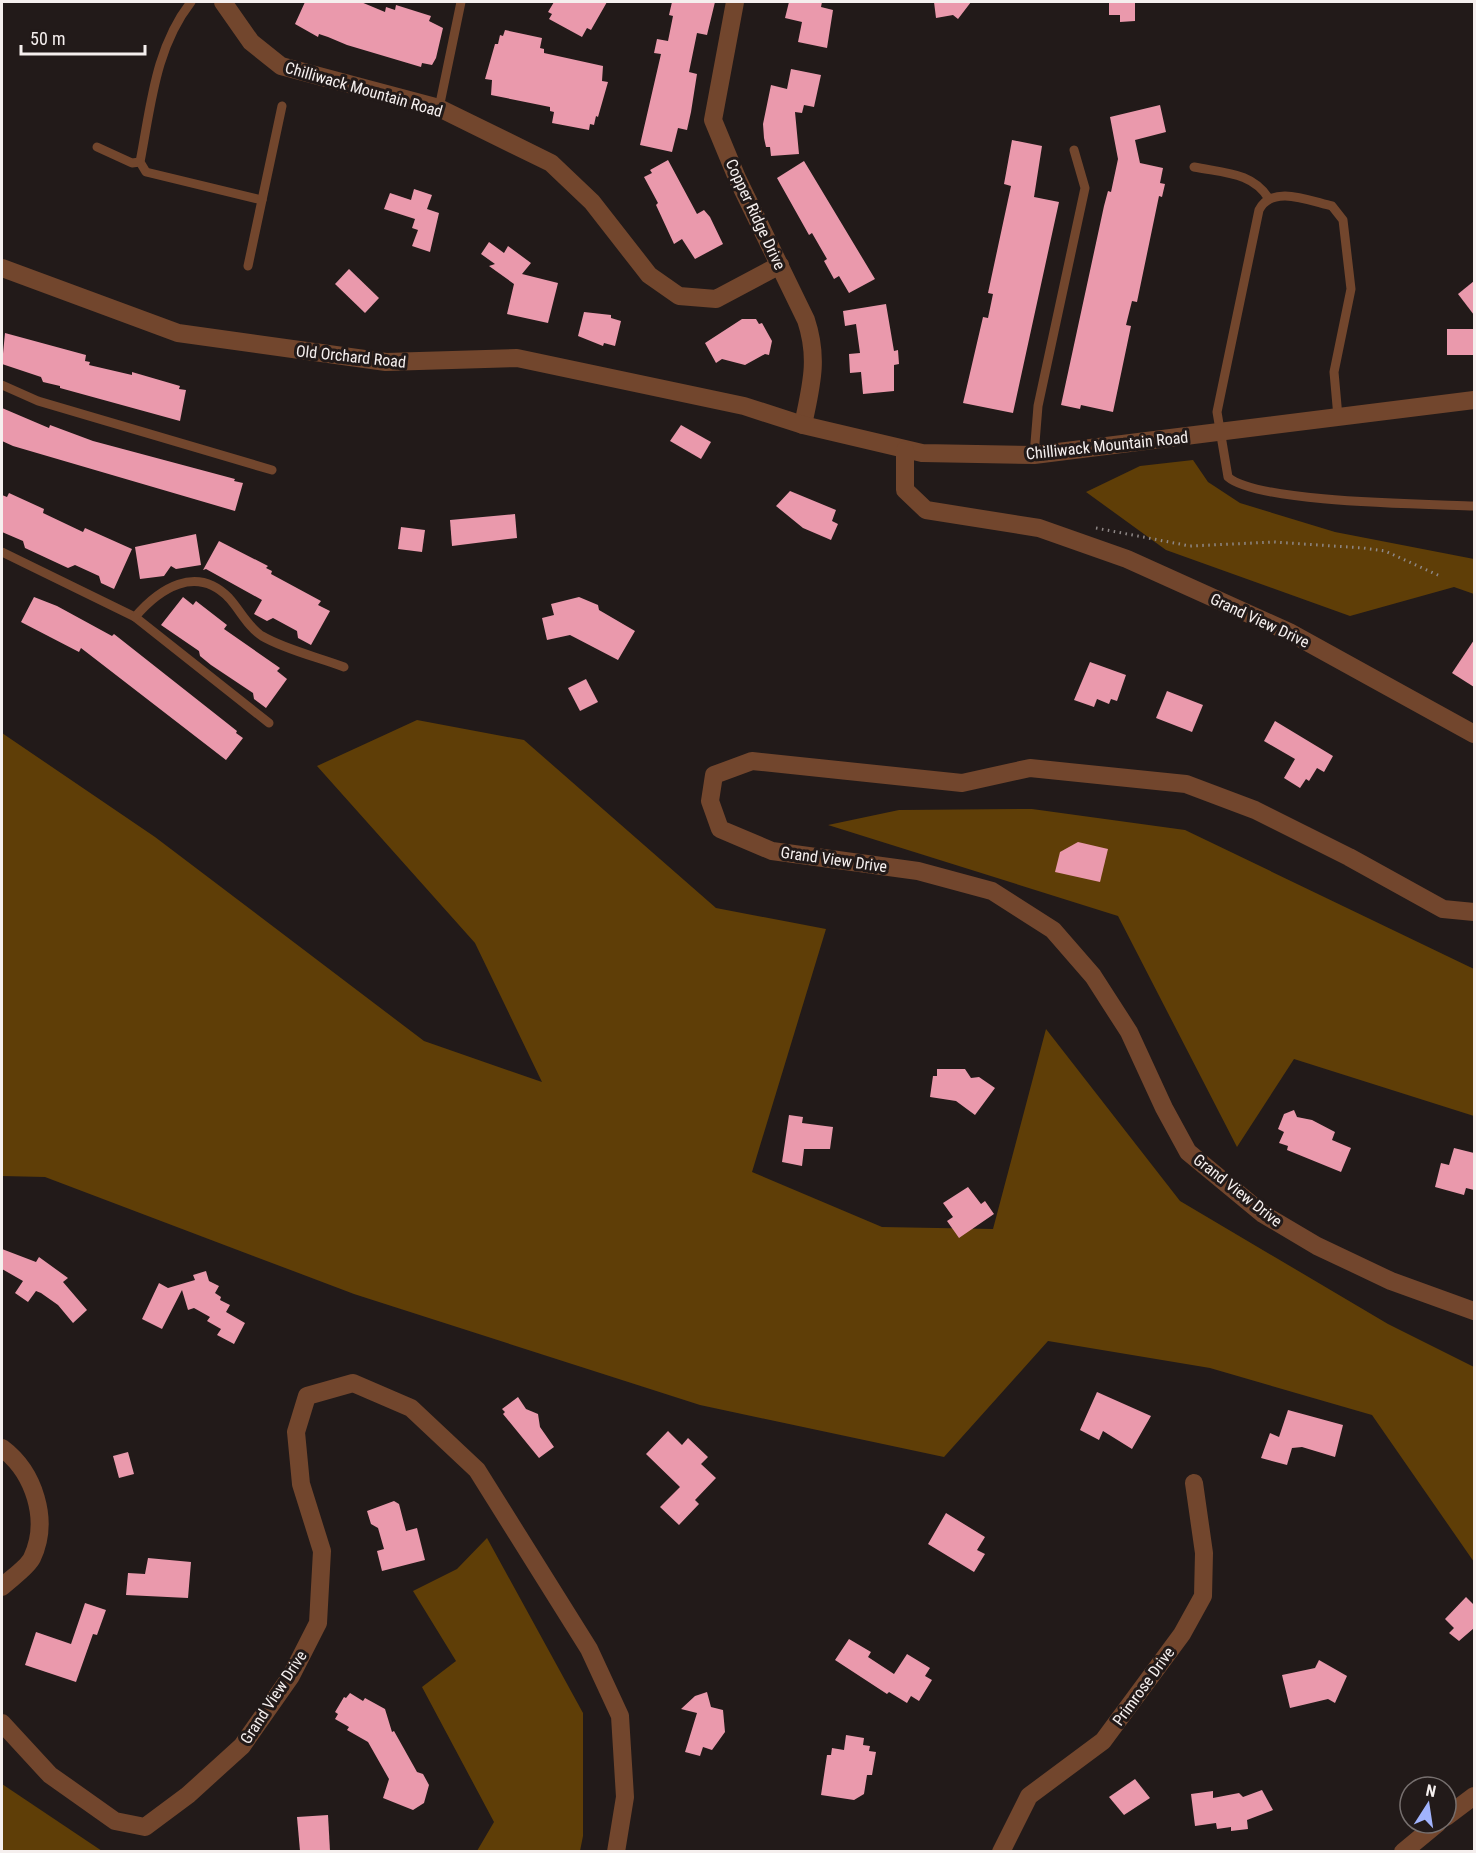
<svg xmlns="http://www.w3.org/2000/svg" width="1476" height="1853" font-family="'Roboto Condensed',sans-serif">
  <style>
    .forest { fill: #5f3e07 }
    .building { fill: #ea99ac }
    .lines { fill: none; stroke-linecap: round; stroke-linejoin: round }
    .path { stroke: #8f8887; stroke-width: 3; stroke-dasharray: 1.5 4.5; stroke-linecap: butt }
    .service { stroke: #72462d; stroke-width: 9 }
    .minor { stroke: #72462d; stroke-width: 18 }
    .labels { text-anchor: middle; stroke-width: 6; stroke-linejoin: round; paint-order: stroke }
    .street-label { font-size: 16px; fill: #f5efee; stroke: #221a19 }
  </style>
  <rect width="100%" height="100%" fill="#221a19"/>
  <g class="forest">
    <polygon points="1193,460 1208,482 1240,503 1335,532 1474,559 1474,594 1454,587 1350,616 1166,550 1086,492 1140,466"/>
    <polygon points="417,720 524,740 716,908 826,929 752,1172 882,1227 993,1229 1046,1029 1180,1201 1388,1324 1474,1367 1474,1562 1372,1415 1210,1368 1048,1341 944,1457 700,1405 354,1294 45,1177 2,1176 2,733 155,837 424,1041 542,1082 475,943 317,766"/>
    <polygon points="1032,809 1185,830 1474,969 1474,1116 1294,1059 1237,1147 1118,916 828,825 899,810"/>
    <polygon points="487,1538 583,1713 583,1836 580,1851 477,1851 494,1822 422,1687 456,1661 413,1591 457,1569"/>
    <polygon points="2,1784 102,1851 2,1851"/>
  </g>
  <g class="building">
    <polygon points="305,2 361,2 385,12 386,7 395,10 396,5 431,16 429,21 443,28 436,58 432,65 422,63 421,67 347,45 328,37 319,34 318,37 295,24"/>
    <polygon points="554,2 607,2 591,30 587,28 582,37 549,19 552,14 548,12"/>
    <polygon points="672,2 715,2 707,35 697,33 689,72 697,74 691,112 687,130 678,128 672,152 640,145 661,54 654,53 657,39 668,41 673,16 669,15"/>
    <polygon points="789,2 822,2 821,7 833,10 827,48 798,42 802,22 785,18"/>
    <polygon points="934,2 971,2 958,19 953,15 936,18"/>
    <polygon points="1109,2 1135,2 1135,21 1120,22 1120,15 1109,15"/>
    <polygon points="505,30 542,38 540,48 544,49 544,53 603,66 602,81 608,82 598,117 596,116 594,125 590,124 589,130 552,123 554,112 550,111 550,107 491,95 492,80 485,79 495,44 498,44 500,35 503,36"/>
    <polygon points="791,69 821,75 814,107 804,105 802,113 795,112 799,154 771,156 770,147 766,147 764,138 763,124 771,85 787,89"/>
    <polygon points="1160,105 1166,132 1135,140 1140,163 1163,168 1160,183 1165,184 1162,197 1159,196 1137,302 1132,301 1126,325 1131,326 1113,412 1081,405 1080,409 1061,405 1104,206 1108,191 1111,192 1118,159 1110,117"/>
    <polygon points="1012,140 1042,146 1034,197 1059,202 1013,413 963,403 983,317 988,318 993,294 988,293 1011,186 1004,184"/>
    <polygon points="668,160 697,214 704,210 710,217 723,244 695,259 682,239 674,244 656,205 658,203 644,177 652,173 650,170"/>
    <polygon points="804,161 875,279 849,293 839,276 834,279 824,261 827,259 812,233 809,235 777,178"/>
    <polygon points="414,189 432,195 427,209 439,213 430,252 412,246 418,230 412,228 415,219 384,209 390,193 411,200"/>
    <polygon points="489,242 504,253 508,246 531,263 522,274 558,283 548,323 507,314 514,284 489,266 495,264 481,254"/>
    <polygon points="349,269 379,298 365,313 335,284"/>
    <polygon points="1474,281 1474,315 1458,294"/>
    <polygon points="886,304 894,351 898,350 899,364 894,365 894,391 863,394 861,372 850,373 849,354 860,353 856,324 845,326 843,311"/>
    <polygon points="584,312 611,315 611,318 621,321 615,346 604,343 603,346 578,336"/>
    <polygon points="742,319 756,319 759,324 762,323 772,341 769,355 765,354 745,365 722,359 716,363 705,343"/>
    <rect x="1447" y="329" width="27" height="26"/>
    <polygon points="5,333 86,355 85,361 90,362 89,365 132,375 132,372 180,386 179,389 186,390 180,421 60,388 60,386 43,382 41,377 2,364"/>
    <polygon points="2,408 49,428 50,425 93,441 235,479 234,481 243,483 235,511 13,446 2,441"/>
    <polygon points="681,425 711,442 701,459 670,441"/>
    <polygon points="790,491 836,510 832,521 838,524 831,540 803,528 776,506"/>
    <polygon points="9,493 44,509 43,513 83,532 85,528 132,549 114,589 101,583 99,576 75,565 68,568 25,548 23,541 2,532 2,495 7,497"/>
    <polygon points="515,514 517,538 452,546 450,520"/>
    <polygon points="401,527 425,530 422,552 398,549"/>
    <polygon points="196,534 201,565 176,569 171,566 164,576 140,579 135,547"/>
    <polygon points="219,541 268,566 266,568 272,571 271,574 321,601 318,605 330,611 311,645 298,638 297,631 273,618 267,621 254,614 262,600 206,569 203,570"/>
    <polygon points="34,597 57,606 112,636 114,634 237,731 236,733 243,738 226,760 81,648 79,652 21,622"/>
    <polygon points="183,597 193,605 196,601 227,625 224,629 280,668 277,671 287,679 266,708 254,699 253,693 211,665 200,656 199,651 161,625"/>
    <polygon points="579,597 598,605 599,610 635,631 618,660 570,635 547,640 542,618 554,615 551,604"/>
    <polygon points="1474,640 1474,687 1452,673"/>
    <polygon points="1090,662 1126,675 1117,701 1111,699 1109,704 1097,699 1094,707 1074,700"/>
    <polygon points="586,679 598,702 580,711 568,688"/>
    <polygon points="1167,691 1203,705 1192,732 1156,718"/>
    <polygon points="1275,721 1333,756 1324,772 1317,768 1309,781 1306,779 1300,788 1284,778 1295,759 1264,741"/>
    <polygon points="1078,842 1108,849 1100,882 1055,872 1060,852"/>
    <polygon points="937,1069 965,1069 971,1078 979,1077 995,1088 975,1115 956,1101 930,1097 933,1076 937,1076"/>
    <polygon points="1294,1110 1297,1117 1312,1120 1335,1132 1332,1140 1351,1148 1341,1172 1287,1150 1288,1146 1279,1143 1284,1132 1278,1129 1284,1114"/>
    <polygon points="789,1115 803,1117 802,1123 833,1127 830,1149 804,1149 802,1166 782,1162"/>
    <polygon points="1454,1148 1474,1153 1474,1190 1466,1188 1464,1195 1435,1187 1441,1163 1449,1165"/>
    <polygon points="968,1187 981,1204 985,1201 994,1214 959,1238 947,1221 953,1217 943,1203"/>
    <polygon points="2,1249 36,1262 39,1257 68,1278 63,1282 87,1310 73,1323 58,1305 41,1293 36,1291 28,1302 15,1293 23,1281 2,1269"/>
    <polygon points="206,1271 209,1281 219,1286 215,1293 221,1297 220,1300 230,1305 226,1312 245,1323 234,1344 217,1335 221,1329 207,1321 210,1317 194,1308 188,1310 182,1290 162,1329 142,1319 159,1283 168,1288 195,1280 193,1275"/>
    <polygon points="1097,1392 1151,1416 1132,1449 1103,1431 1099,1440 1080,1430"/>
    <polygon points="518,1397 526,1409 538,1414 540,1427 554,1447 539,1458 503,1414 505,1412 502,1409"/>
    <polygon points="1288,1410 1343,1425 1335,1457 1302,1447 1292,1448 1287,1465 1261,1458 1270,1433 1279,1437"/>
    <polygon points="668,1431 682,1445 688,1438 708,1457 701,1464 716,1478 695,1500 699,1504 679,1525 660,1507 680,1487 646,1454"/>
    <polygon points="128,1452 134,1474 119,1478 113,1456"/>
    <polygon points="394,1501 399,1504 406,1531 417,1528 425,1560 382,1571 377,1551 384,1549 378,1528 371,1524 367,1511"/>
    <polygon points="946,1513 985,1537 977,1550 985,1554 974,1572 928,1544"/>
    <polygon points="148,1558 191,1562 188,1598 126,1595 128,1573 145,1574"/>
    <polygon points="1466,1597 1474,1605 1474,1628 1459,1641 1449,1633 1454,1628 1445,1619"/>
    <polygon points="85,1603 106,1610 97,1635 93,1634 76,1682 25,1665 36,1632 71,1644"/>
    <polygon points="849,1639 871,1652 868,1657 894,1674 907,1654 930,1668 925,1676 932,1680 919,1701 911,1696 907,1703 889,1692 887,1694 835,1660"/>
    <polygon points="1319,1660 1347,1676 1335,1703 1328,1699 1290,1708 1282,1675 1315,1668"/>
    <polygon points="707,1692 711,1707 723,1710 725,1732 712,1750 703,1747 700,1756 685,1752 697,1713 681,1709 695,1696"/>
    <polygon points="350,1693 363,1701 365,1698 385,1709 392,1732 394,1731 417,1772 423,1774 429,1785 424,1803 413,1810 383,1798 389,1779 368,1742 347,1730 349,1727 335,1719 338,1714 335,1712 344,1697 346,1698"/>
    <polygon points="846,1735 864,1738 863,1745 870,1746 869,1751 876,1752 872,1775 867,1775 864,1794 854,1800 821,1795 827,1755 831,1755 832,1748 844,1750"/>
    <polygon points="1135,1779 1150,1798 1124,1815 1109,1797"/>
    <polygon points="1262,1790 1273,1810 1247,1820 1248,1829 1231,1831 1231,1827 1217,1829 1216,1823 1195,1826 1191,1794 1213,1791 1213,1798 1239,1793 1243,1797"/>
    <polygon points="328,1815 330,1851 300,1851 297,1817"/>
  </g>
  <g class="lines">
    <polyline class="path" points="1096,528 1190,546 1274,542 1363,548 1385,551 1440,576"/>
    <g class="service">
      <path d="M191 2C155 48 151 106 140 162L146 172 262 200"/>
      <polyline points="439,108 461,2"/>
      <polyline points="97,147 132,163 140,162"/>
      <path d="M1194 167C1223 173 1253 172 1269 199"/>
      <polyline points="248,266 282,106"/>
      <polyline points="2,385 38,401 272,470"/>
      <path d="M1338 417 1334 372 1351 289 1343 220 1332 206C1310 201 1272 184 1259 210L1217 412 1228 477C1257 503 1428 504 1474 506"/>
      <polyline points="1034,455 1038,406 1085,188 1074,150"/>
      <polyline points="2,552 135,617 269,723"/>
      <path d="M135 617C159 589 196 564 229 598 240 610 248 627 262 636 286 650 318 657 344 667"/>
    </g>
    <g class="minor">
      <polyline points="223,2 251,42 281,66 439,108 551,163 592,202 649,275 679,296 716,299 780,265"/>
      <path d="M735 2 713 120 737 178 806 320C819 359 811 386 803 425"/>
      <polyline points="2,268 178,333 386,362 517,358 744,406 803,425 922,453 1034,455 1474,400"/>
      <polyline points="905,450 905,490 926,510 1039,528 1127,559 1289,632 1474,734"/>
      <polyline points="1474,912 1443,909 1349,857 1255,810 1186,784 1030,768 962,783 752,761 714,775 710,801 720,829 772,851 918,871 992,891 1053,930 1093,976 1129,1032 1164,1108 1188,1152 1263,1214 1317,1246 1391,1281 1474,1311"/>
      <path d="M2 1448C34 1472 50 1520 32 1558 27 1568 10 1579 2 1587"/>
      <polyline points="2,1723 50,1775 115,1821 145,1827 188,1795 242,1746 291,1676 318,1623 322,1551 301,1484 296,1432 307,1396 353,1383 411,1408 477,1470 589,1649 620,1716 625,1797 616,1852"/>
      <polyline points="1446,1817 1474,1796"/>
      <polyline points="1001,1852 1029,1796 1103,1741 1182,1634 1203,1596 1204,1553 1194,1483"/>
      <polyline points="1403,1852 1438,1823"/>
    </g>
  </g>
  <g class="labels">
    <g class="street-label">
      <text transform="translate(364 89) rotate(16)" y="6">Chilliwack Mountain Road</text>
      <text transform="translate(756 214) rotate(65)" y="6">Copper Ridge Drive</text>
      <text transform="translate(351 356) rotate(6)" y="6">Old Orchard Road</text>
      <text transform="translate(1107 445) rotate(-6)" y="6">Chilliwack Mountain Road</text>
      <text transform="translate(1260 620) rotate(25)" y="6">Grand View Drive</text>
      <text transform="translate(834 859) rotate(8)" y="6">Grand View Drive</text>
      <text transform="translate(1238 1190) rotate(38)" y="6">Grand View Drive</text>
      <text transform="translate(1143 1686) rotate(-54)" y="6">Primrose Drive</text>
      <text transform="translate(273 1697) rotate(-57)" y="6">Grand View Drive</text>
    </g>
  </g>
  <rect width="1476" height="1853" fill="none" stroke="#f5efee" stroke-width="6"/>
  <g transform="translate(1428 1805) rotate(12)"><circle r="28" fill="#221a19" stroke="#766f6e" stroke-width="1.5"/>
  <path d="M0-4.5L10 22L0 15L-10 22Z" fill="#a1b3fd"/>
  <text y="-9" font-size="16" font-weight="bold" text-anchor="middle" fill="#f5efee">N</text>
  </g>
  <path d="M21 45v9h124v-9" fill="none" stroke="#f5efee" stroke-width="3"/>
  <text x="30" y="45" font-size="18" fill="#f5efee" stroke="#221a19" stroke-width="4.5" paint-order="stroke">50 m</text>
</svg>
